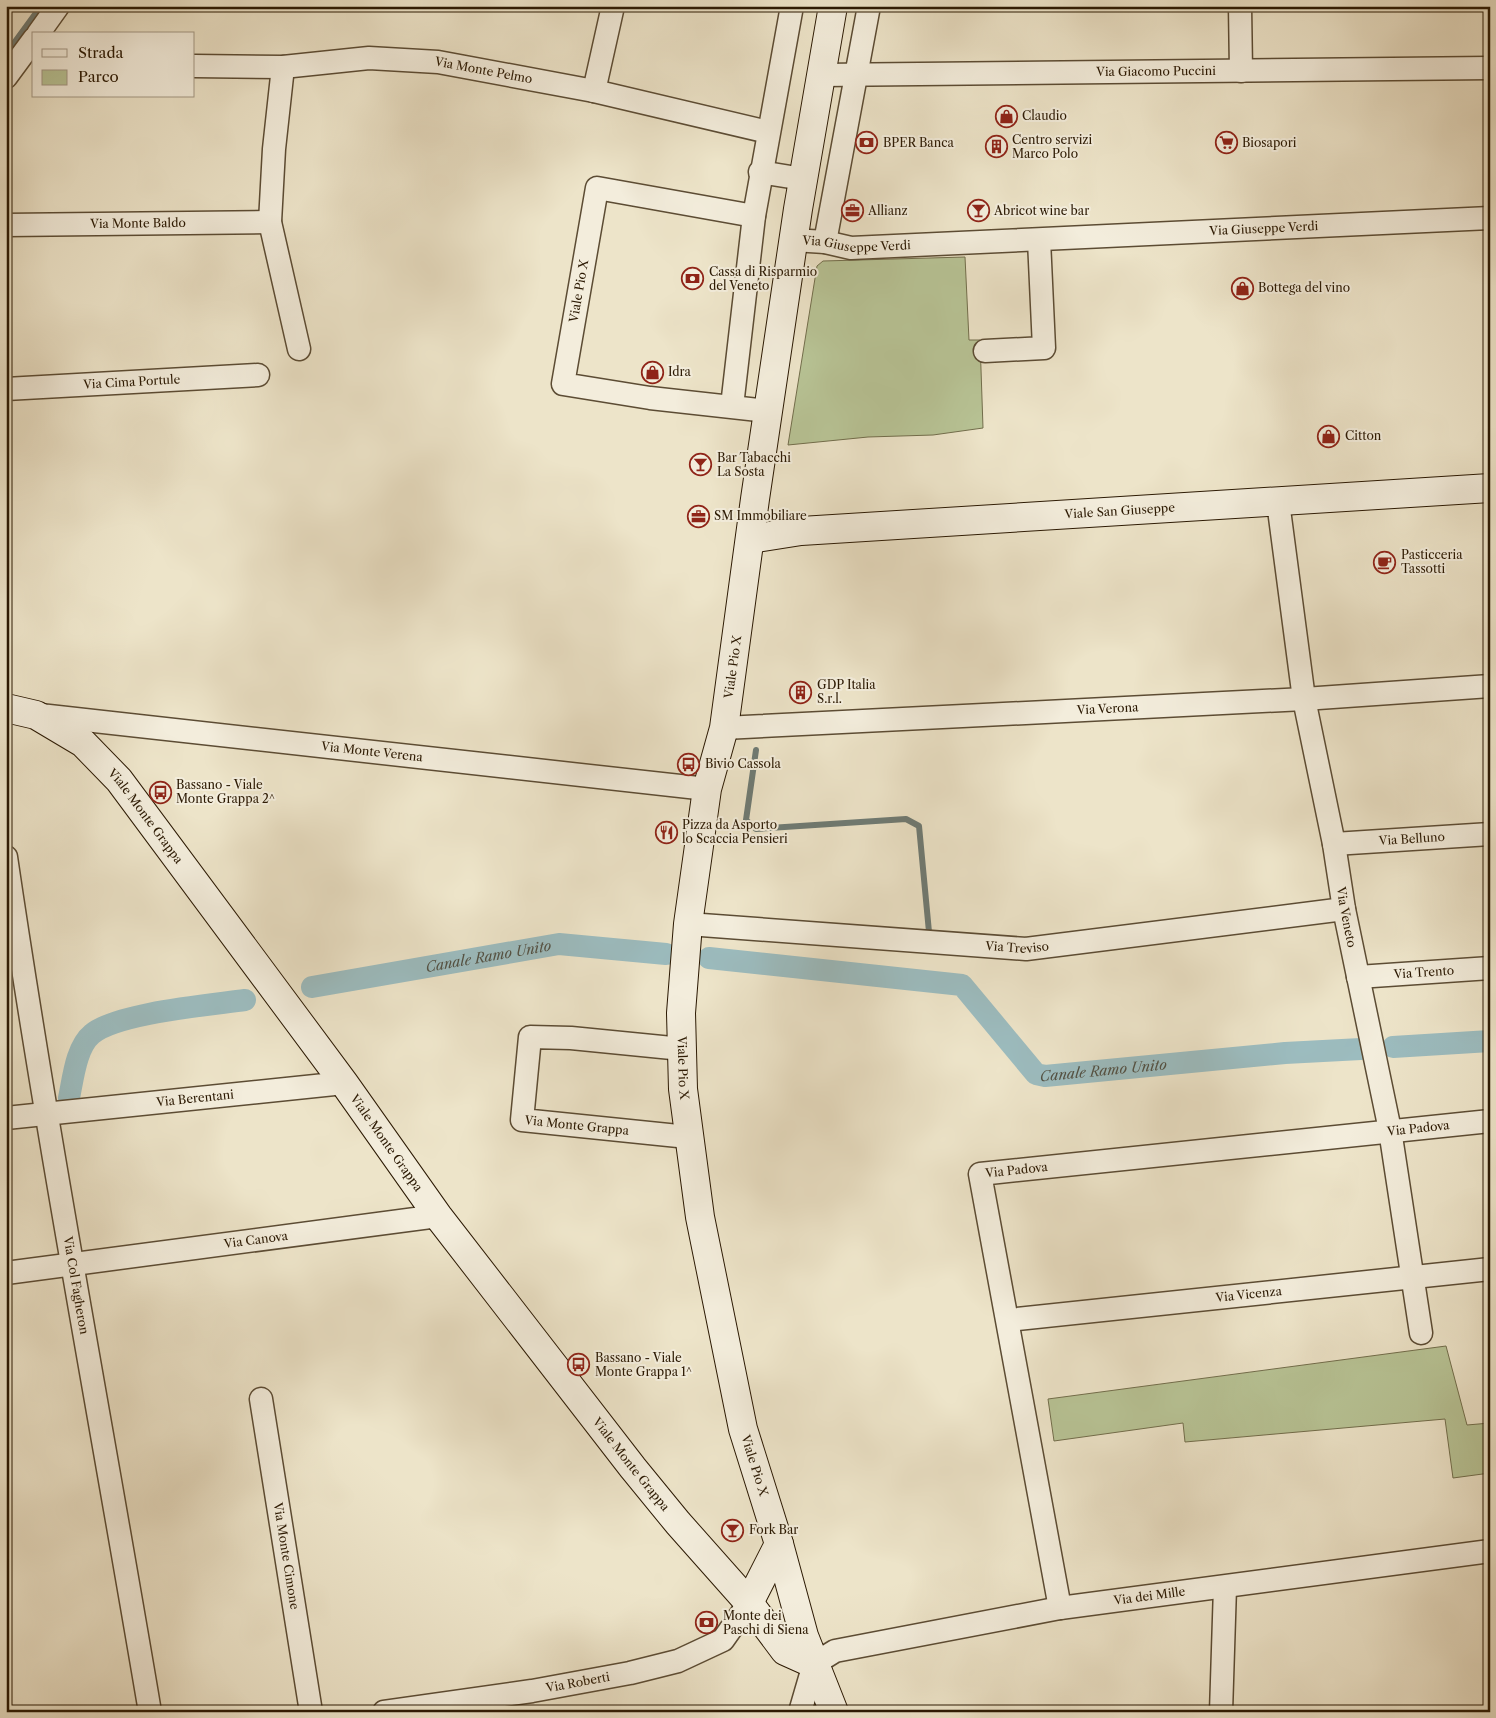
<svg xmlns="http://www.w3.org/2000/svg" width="1496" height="1718" font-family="'Libre Caslon Text',serif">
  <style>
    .green { fill: #b8c496; stroke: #726e4c }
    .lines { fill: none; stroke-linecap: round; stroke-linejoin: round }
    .stream { stroke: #6f7b74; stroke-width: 6 }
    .canal { stroke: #9cbcbf; stroke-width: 22 }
    .street-casing { stroke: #5c4c34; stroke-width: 25 }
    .secondary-casing { stroke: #2b1903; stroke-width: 30 }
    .street { stroke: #f3eddc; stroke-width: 22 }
    .secondary { stroke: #f3eddc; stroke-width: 28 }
    .labels { text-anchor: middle; stroke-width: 4; stroke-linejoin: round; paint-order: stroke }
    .street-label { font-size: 12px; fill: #2b1903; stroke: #f3eddc }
    .poi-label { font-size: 12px; fill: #2b1903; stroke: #f3eddc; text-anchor: start }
    .water-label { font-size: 14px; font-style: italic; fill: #535245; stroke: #f3eddc }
  </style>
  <rect width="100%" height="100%" fill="#ede4c9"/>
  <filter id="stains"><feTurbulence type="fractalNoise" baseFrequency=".004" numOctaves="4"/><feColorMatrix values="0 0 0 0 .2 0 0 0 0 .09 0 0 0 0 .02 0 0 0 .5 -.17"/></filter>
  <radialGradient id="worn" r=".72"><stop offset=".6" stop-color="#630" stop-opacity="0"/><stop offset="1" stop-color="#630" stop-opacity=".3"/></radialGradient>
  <g class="green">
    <polygon points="965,257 969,340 980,340 983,428 933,435 868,437 788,445 817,266 823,261"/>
    <polygon points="1446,1346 1467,1425 1490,1423 1490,1473 1453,1478 1445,1419 1185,1442 1183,1423 1054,1441 1048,1399"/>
  </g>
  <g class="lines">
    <g class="stream">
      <polyline points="6,54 41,6"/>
      <polyline points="756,750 746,820 756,829 906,819 919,826 929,932"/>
    </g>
    <g class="canal">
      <path id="s1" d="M709 958 962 985 1036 1074 1045 1076 1285 1053 1361 1049"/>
      <path id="s2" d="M312 987 559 944 666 954"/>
      <polyline points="1393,1047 1490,1041"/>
      <path d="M69 1098C73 1079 76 1047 92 1034 117 1013 210 1005 245 1000"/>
    </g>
    <defs>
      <g id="street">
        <polyline points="1240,6 1241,71"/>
        <polyline points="38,34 58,6"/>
        <path id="s3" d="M194 66 283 67 369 58 438 62 594 91 768 132"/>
        <polyline points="283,67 274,149 270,222 299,349"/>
        <path id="s4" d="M821 75 1490 68"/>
        <polyline points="6,77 34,39"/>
        <polyline points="594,91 613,6"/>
        <polyline points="760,172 803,179"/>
        <polyline points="754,216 597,188 563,384 650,398 768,411"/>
        <path id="s5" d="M6 225 270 222"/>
        <path id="s6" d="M793 240 825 242 851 248 1490 218"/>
        <polyline points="825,242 869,6"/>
        <polyline points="985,351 1044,348 1039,240"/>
        <path id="s7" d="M6 389 258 375"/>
        <polyline points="732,406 754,216 792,6"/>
        <path id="s8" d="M1278 502 1304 699 1334 844 1344 909 1390 1130 1421 1333"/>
        <path id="s9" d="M40 715 707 789"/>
        <path id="s10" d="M724 728 1304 699 1490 686"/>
        <path id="s11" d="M1334 844 1490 834"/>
        <path id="s12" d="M6 857C48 1143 102 1427 150 1712"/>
        <path id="s13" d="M688 924 1026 949 1344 909"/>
        <path id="s14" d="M1358 977 1490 968"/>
        <path id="s15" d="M682 1049 571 1038 530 1037 522 1120 688 1137"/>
        <path id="s16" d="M6 1118 344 1083"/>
        <path id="s17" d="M6 1273 438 1216"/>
        <path id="s18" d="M1008 1320 1490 1269"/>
        <path id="s19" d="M261 1399 311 1712"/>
        <path id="s20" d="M1060 1608 980 1174 1490 1121"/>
        <path id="s21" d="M384 1712 532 1691 630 1673 678 1661 723 1640 749 1603"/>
        <path id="s22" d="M800 1712 814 1664 835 1651 1060 1608 1490 1551"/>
        <polyline points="1221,1712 1225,1587"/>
      </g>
      <g id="secondary">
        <path id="s23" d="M833 6 798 209 755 499 724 728 707 789 688 924 681 1013 683 1089 700 1217 743 1429 779 1544 804 1636 834 1712"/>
        <path id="s24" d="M750 539 801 531 1490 488"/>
        <path id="s25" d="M6 708 36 715 83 743 119 780 344 1083 438 1216 633 1468 678 1523 749 1603 785 1651 814 1664"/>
        <polyline points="749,1603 779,1544"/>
      </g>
    </defs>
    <use href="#street" class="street-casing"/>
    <use href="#secondary" class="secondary-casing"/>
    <use href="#street" class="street"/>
    <use href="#secondary" class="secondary"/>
  </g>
  <defs>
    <symbol id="shop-ring" viewBox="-11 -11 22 22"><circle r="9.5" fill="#f3eddc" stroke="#8f2418" stroke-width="1.5"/><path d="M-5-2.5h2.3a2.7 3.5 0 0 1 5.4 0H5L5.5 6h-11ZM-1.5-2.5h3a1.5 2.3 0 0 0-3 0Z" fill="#8f2418"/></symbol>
    <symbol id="bank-ring" viewBox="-11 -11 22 22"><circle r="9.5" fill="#f3eddc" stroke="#8f2418" stroke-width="1.5"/><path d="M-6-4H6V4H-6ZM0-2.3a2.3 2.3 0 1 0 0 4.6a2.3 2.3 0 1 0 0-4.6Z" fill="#8f2418"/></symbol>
    <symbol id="supermarket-ring" viewBox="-11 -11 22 22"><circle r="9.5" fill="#f3eddc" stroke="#8f2418" stroke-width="1.5"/><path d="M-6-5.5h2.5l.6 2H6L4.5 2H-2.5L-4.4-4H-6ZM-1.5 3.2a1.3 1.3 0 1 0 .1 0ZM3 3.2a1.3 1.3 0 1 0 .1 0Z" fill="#8f2418"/></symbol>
    <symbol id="building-ring" viewBox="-11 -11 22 22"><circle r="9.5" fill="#f3eddc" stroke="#8f2418" stroke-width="1.5"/><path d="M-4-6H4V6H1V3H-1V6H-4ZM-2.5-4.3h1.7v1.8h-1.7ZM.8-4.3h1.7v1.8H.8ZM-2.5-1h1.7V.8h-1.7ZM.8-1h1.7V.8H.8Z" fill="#8f2418"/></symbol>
    <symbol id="office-ring" viewBox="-11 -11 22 22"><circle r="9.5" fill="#f3eddc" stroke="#8f2418" stroke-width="1.5"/><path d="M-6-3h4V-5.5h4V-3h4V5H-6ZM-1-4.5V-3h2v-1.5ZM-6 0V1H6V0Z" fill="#8f2418"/></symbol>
    <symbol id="bar-ring" viewBox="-11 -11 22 22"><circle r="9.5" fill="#f3eddc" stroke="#8f2418" stroke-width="1.5"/><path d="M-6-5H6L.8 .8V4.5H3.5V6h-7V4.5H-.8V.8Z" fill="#8f2418"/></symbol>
    <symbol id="cafe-ring" viewBox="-11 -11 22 22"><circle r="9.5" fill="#f3eddc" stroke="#8f2418" stroke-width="1.5"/><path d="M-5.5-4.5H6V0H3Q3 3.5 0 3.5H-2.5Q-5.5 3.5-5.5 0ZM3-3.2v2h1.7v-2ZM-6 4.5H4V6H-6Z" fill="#8f2418"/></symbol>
    <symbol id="bus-ring" viewBox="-11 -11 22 22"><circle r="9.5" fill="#f3eddc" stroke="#8f2418" stroke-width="1.5"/><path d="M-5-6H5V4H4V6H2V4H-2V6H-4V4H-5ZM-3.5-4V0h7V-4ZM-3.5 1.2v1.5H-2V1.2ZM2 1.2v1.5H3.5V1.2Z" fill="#8f2418"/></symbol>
    <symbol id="restaurant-ring" viewBox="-11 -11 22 22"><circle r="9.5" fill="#f3eddc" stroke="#8f2418" stroke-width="1.5"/><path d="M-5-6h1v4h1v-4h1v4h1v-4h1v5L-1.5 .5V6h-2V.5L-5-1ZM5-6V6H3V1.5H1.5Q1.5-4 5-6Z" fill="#8f2418"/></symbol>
  </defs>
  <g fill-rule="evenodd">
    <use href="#shop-ring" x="994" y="104" width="25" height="25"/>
    <use href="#bank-ring" x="854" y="130" width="25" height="25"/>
    <use href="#supermarket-ring" x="1214" y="130" width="25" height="25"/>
    <use href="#building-ring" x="984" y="134" width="25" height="25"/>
    <use href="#office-ring" x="840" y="198" width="25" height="25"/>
    <use href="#bar-ring" x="966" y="198" width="25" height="25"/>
    <use href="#bank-ring" x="680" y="266" width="25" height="25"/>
    <use href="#shop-ring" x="1230" y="276" width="25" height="25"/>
    <use href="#shop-ring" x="640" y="360" width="25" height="25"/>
    <use href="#shop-ring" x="1316" y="424" width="25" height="25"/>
    <use href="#bar-ring" x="688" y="452" width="25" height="25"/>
    <use href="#office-ring" x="686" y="504" width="25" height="25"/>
    <use href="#cafe-ring" x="1372" y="550" width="25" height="25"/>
    <use href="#building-ring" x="788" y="680" width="25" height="25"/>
    <use href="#bus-ring" x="676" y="752" width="25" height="25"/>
    <use href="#bus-ring" x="148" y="780" width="25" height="25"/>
    <use href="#restaurant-ring" x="654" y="820" width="25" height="25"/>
    <use href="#bus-ring" x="566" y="1352" width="25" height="25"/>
    <use href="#bar-ring" x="720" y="1518" width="25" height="25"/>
    <use href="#bank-ring" x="694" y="1610" width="25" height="25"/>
  </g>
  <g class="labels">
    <g class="street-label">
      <text dy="4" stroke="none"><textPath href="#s3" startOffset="291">Via Monte Pelmo</textPath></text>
      <text dy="4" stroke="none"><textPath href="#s4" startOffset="335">Via Giacomo Puccini</textPath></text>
      <text dy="4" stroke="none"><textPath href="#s5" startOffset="132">Via Monte Baldo</textPath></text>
      <text dy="4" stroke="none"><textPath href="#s6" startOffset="472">Via Giuseppe Verdi</textPath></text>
      <text dy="4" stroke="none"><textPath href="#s6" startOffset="64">Via Giuseppe Verdi</textPath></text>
      <text transform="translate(579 291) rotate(-80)" y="4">Viale Pio X</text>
      <text dy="4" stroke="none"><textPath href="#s7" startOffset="126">Via Cima Portule</textPath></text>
      <text dy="4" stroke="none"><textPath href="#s24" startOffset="371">Viale San Giuseppe</textPath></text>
      <text transform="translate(733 667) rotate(-82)" y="4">Viale Pio X</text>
      <text dy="4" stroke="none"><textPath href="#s10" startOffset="384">Via Verona</textPath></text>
      <text dy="4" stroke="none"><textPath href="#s9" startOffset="334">Via Monte Verena</textPath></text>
      <text dy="4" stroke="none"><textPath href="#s25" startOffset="182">Viale Monte Grappa</textPath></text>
      <text dy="4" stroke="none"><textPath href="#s11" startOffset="78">Via Belluno</textPath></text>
      <text dy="4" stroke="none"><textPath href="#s8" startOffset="421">Via Veneto</textPath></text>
      <text dy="4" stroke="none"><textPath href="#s13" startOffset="330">Via Treviso</textPath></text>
      <text dy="4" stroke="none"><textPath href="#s14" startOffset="66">Via Trento</textPath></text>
      <text dy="4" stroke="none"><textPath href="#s23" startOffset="1074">Viale Pio X</textPath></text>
      <text dy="4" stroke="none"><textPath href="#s16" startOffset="190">Via Berentani</textPath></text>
      <text dy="4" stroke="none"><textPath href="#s15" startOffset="291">Via Monte Grappa</textPath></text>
      <text dy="4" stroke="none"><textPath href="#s20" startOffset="882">Via Padova</textPath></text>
      <text dy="4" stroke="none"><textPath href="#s25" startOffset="588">Viale Monte Grappa</textPath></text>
      <text dy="4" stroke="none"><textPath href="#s20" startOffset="478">Via Padova</textPath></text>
      <text dy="4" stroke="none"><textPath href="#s17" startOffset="252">Via Canova</textPath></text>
      <text dy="4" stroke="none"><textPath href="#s12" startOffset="434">Via Col Fagheron</textPath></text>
      <text dy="4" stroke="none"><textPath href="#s18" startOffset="242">Via Vicenza</textPath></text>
      <text dy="4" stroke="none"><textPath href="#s25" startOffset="992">Viale Monte Grappa</textPath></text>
      <text dy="4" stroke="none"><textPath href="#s23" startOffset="1479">Viale Pio X</textPath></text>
      <text dy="4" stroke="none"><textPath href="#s19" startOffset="159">Via Monte Cimone</textPath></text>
      <text dy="4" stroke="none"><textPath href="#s22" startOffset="394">Via dei Mille</textPath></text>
      <text dy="4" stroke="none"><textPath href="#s21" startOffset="196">Via Roberti</textPath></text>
    </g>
    <g class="poi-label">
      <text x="1022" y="120">Claudio</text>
      <text x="1012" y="144">Centro servizi<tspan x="1012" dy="14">Marco Polo</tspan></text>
      <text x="883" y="147">BPER Banca</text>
      <text x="1242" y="147">Biosapori</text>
      <text x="868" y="215">Allianz</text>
      <text x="994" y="215">Abricot wine bar</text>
      <text x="709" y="276">Cassa di Risparmio<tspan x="709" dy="14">del Veneto</tspan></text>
      <text x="1258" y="292">Bottega del vino</text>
      <text x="668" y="376">Idra</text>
      <text x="1345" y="440">Citton</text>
      <text x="717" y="462">Bar Tabacchi<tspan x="717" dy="14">La Sosta</tspan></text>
      <text x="714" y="520">SM Immobiliare</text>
      <text x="1401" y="559">Pasticceria<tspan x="1401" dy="14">Tassotti</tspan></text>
      <text x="817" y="689">GDP Italia<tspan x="817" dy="14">S.r.l.</tspan></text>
      <text x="705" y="768">Bivio Cassola</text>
      <text x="176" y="789">Bassano - Viale<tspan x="176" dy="14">Monte Grappa 2^</tspan></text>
      <text x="682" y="829">Pizza da Asporto<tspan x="682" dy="14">lo Scaccia Pensieri</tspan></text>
      <text x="595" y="1362">Bassano - Viale<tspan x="595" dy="14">Monte Grappa 1^</tspan></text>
      <text x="749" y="1534">Fork Bar</text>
      <text x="723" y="1620">Monte dei<tspan x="723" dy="14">Paschi di Siena</tspan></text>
    </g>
    <g class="water-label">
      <text dy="5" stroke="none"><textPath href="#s2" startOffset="179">Canale Ramo Unito</textPath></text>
      <text dy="5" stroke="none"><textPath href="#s1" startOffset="438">Canale Ramo Unito</textPath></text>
    </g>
  </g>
  <rect width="1496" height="1718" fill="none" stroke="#ede4c9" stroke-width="25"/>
  <rect x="8" y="8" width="1481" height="1703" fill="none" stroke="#2b1903" stroke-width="2.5"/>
  <rect x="12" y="12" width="1471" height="1693" fill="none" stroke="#2b1903"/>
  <rect x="32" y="32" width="162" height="65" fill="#f3eddc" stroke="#a39885"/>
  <rect x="42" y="49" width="25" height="8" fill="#f3eddc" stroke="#a39885"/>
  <text x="78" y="58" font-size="15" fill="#2b1903">Strada</text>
  <rect x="42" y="70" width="25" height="15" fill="#b8c496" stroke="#a39885"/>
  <text x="78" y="82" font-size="15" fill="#2b1903">Parco</text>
  <rect width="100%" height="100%" filter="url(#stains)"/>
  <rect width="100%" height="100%" fill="url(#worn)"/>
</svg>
